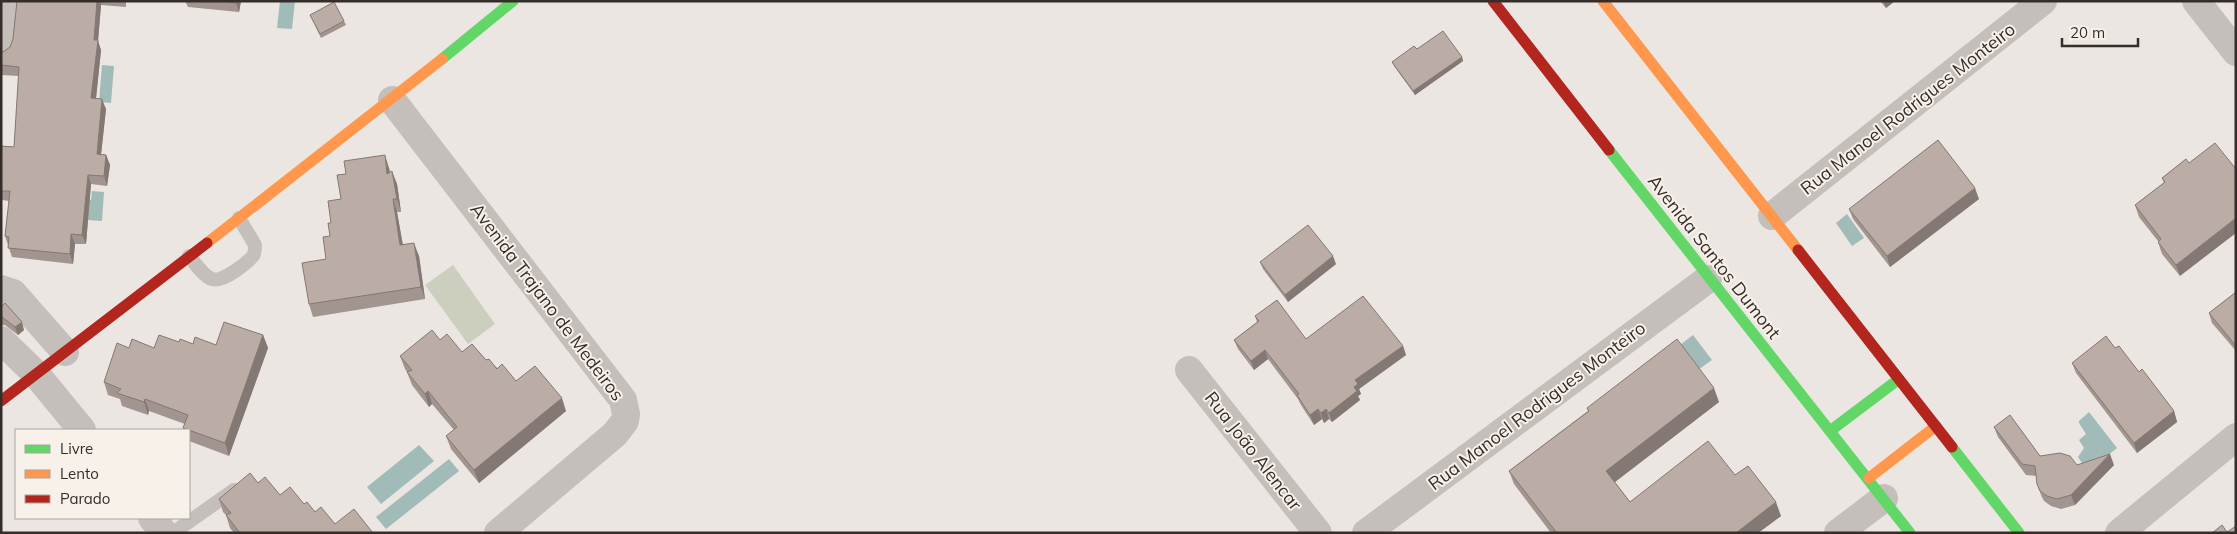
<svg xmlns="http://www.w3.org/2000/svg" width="2237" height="534" font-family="Mulish,sans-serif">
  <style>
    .green { fill: #cdcfbe }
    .water { fill: #a1bbb9 }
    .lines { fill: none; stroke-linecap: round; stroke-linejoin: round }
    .lane { stroke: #c4bfbb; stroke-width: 14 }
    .street { stroke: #c4bfbb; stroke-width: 28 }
    .fast { stroke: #63d668; stroke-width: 11 }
    .slow { stroke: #ff974d; stroke-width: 11 }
    .jam { stroke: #b3261e; stroke-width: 11 }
    .wall { fill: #a2948f }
    .shaded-wall { fill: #847874 }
    .building { fill: #bcaca6; stroke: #847874 }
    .labels { text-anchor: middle; stroke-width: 4; stroke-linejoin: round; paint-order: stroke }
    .street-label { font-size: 18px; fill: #352d29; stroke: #f7f1ea }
  </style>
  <rect width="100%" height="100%" fill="#ebe6e2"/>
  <polygon class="green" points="453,265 495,324 468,344 425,285"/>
  <g class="water">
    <polygon points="280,1 295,1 292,29 277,28"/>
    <polygon points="102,65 114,66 111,103 99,102"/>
    <polygon points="92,191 104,192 102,221 87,220 80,200 91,200"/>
    <polygon points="1847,214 1864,238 1852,246 1836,223"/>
    <polygon points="1693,335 1712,360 1698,370 1680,345"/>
    <polygon points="2089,412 2117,448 2101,461 2084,466 2078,457 2084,448 2079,440 2086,434 2079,423 2079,421"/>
    <polygon points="419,445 434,461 381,504 367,487"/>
    <polygon points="449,459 459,471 386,529 376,517"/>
  </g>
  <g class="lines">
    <g class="lane">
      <path d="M189 256C195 263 203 276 212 279 222 283 246 264 253 256 255 253 255 249 255 245L239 218"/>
      <polyline points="173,533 234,490"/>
    </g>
    <g class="street">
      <polyline points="2196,1 2236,52"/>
      <polyline points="1,47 6,1"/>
      <polyline points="392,100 623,400 626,414 625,421 615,434 498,533"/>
      <polyline points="1772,216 2043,1"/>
      <polyline points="1,289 13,293 65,352"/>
      <polyline points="1,340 36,374 82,430"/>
      <polyline points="1189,370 1318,533"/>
      <polyline points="152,518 164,533"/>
      <polyline points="1366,533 1708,279"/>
      <polyline points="1838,533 1884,498"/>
      <polyline points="2119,533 2236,437"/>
    </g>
    <g class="fast">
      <polyline points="442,59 513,1"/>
      <polyline points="1609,150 1910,533"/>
      <polyline points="1830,431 1899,379"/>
      <polyline points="1952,447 2019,533"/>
    </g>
    <g class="slow">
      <polyline points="1603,1 1798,250"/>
      <polyline points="207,243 442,59"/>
      <polyline points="1869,478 1936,426"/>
    </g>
    <g class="jam">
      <polyline points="1493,1 1609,150"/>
      <polyline points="1798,250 1952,447"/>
      <polyline points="1,401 207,243"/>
    </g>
  </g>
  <g class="wall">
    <polygon points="17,1 126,1 126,7 101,5 98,41 101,50 96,98 106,109 101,154 106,155 110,165 107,186 91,184 86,244 75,244 73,264 12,257 5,236 9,201 2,200 1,198 1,146 14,147 19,76 1,75 1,52 3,52 10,47 13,39"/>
    <polygon points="185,1 241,1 239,12 188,7"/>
    <polygon points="1880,1 1895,1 1886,8"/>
    <polygon points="310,15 344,21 346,25 321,38"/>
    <polygon points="1417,49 1462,57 1463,61 1415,95 1394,66 1392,62"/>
    <polygon points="2186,159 2180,276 2162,254 2158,242 2158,241 2139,217 2135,205 2164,183 2162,178"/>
    <polygon points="389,168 390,172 397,184 401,212 397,212 403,245 419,256 425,299 313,317 309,304 326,259 330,236 341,199"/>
    <polygon points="1979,199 1890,267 1853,219 1849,209"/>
    <polygon points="1260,262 1336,264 1288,302 1263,269"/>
    <polygon points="2236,292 2236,351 2212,323 2209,313"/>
    <polygon points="1,307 24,330 18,335 5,325 1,325"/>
    <polygon points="1255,316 1306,339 1403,346 1406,355 1359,389 1361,394 1358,396 1360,400 1332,422 1329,419 1324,423 1322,419 1314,425 1301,405 1298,399 1268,359 1254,370 1238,349 1234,340 1257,322"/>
    <polygon points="263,335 268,348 229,456 189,441 189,430 184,430 183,428 185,424 149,411 148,415 122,406 120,399 108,395 104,382 129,348 154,348 179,342 216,345"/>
    <polygon points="440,340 462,352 486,360 516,381 566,411 479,483 451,449 446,436 454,430 432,404 429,407 412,385 407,372 405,369 400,356"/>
    <polygon points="2115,348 2174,411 2177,422 2137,453 2076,373 2072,363"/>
    <polygon points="1719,402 1615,482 1630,502 1735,475 1781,516 1758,533 1551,533 1514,484 1509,471 1588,411 1587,408"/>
    <polygon points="1994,427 2040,456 2077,465 2114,465 2075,505 2061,509 2051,506 2044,501 2041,495 2037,484 2036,476 2026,475 1998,437"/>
    <polygon points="258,483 280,495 304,504 335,524 373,533 234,533 230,528 226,515 223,512 219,499"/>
  </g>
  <g class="shaded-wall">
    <polygon points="97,1 100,1 101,5 98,41 101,50 95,108 91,98 94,40"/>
    <polygon points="236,1 241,1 239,12 236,3"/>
    <polygon points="1883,1 1895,1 1886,8"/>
    <polygon points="1462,57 1463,61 1415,95 1413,91"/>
    <polygon points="102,99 106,109 100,164 97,154"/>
    <polygon points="106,155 110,165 107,186 104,176"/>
    <polygon points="385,155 389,168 392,187 387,174"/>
    <polygon points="392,171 397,184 401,212 397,199"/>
    <polygon points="88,175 91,184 86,244 82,235"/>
    <polygon points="1975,188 1979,199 1890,267 1887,256"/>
    <polygon points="393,199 397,212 405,258 400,245"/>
    <polygon points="2236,218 2236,233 2180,276 2176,265"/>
    <polygon points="71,234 75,244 73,264 70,254"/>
    <polygon points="414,243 419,256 425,299 421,287"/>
    <polygon points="1333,256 1336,264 1288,302 1285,295"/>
    <polygon points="22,322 24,330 18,335 15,327"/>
    <polygon points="263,335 268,348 229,456 225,443"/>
    <polygon points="1403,346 1406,355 1359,389 1361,394 1358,396 1360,400 1332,422 1329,413 1354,387 1355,380"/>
    <polygon points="1265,350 1268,359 1254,370 1251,361"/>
    <polygon points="1714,388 1719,402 1611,485 1606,471"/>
    <polygon points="428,391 432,404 429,407 425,394"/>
    <polygon points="562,398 566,411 479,483 474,470"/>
    <polygon points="145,399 149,411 148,415 144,402"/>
    <polygon points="1318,409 1322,419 1314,425 1310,415"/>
    <polygon points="1326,409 1329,419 1324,423 1321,413"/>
    <polygon points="2174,411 2177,422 2137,453 2134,443"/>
    <polygon points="2110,454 2114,465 2075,505 2071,495"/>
    <polygon points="1776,502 1781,516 1758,533 1736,533"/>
  </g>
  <g class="building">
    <polygon points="17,1 97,1 94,40 98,40 91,98 102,99 97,154 106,155 104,176 88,175 82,235 71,234 70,254 8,248 9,237 5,236 10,191 1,191 1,146 14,147 19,67 1,65 1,52 3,52 10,47 13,39"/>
    <polygon points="221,1 236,1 236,3"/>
    <polygon points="334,2 344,21 320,34 310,15"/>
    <polygon points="1443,31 1462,57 1413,91 1392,62 1414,46 1417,49"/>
    <polygon points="1938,140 1975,188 1887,256 1849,209"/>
    <polygon points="2215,143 2236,169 2236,218 2176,265 2158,242 2161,239 2135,205 2165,182 2162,178 2186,159 2189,163"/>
    <polygon points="385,155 387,174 392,171 397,199 393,199 400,245 414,243 421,287 309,304 302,263 326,259 323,237 330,236 328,223 331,223 328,201 341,199 337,175 346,174 344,161"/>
    <polygon points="1308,225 1333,256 1285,295 1260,262"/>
    <polygon points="2236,292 2236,346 2209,313"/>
    <polygon points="1363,296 1403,346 1355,380 1358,384 1354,387 1357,391 1329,413 1326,409 1321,413 1318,409 1310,415 1297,395 1299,394 1265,350 1251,361 1234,340 1259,321 1255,316 1277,300 1306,339"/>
    <polygon points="5,303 22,322 15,327 2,317 1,317 1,307"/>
    <polygon points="224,322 263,335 225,443 183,428 188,415 145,399 144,402 117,393 121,389 104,382 117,343 129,348 132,339 154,348 159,335 179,342 180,339 193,344 195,337 216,345"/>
    <polygon points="432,330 440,340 447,334 462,352 472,344 486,360 489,359 497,369 502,364 516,381 535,366 562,398 474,470 446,436 457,427 428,391 425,394 407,372 412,370 400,356"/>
    <polygon points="2106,336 2115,348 2119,346 2139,372 2142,369 2174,411 2134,443 2072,363"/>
    <polygon points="1677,339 1714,388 1606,471 1630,502 1708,441 1735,475 1748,466 1776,502 1736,533 1557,533 1509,471 1589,411 1587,408"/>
    <polygon points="2010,415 2040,456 2060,453 2070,456 2077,465 2110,454 2071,495 2057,499 2047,496 2040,491 2037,484 2035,466 2022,464 1994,427"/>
    <polygon points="250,473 258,483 265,477 280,495 290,487 304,504 307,502 315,512 321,507 335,524 354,509 373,533 240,533 226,515 231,513 219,499"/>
    <polygon points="2222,525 2227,532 2236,526 2236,533 2212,533"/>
  </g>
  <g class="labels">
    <g class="street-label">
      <text transform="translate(1908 109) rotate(-38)" y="6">Rua Manoel Rodrigues Monteiro</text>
      <text transform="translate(1714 257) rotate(52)" y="6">Avenida Santos Dumont</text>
      <text transform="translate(547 302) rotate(53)" y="6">Avenida Trajano de Medeiros</text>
      <text transform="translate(1537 406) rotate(-37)" y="6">Rua Manoel Rodrigues Monteiro</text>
      <text transform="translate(1253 451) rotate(52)" y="6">Rua João Alencar</text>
    </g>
  </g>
  <rect width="2237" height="534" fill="none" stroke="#352d29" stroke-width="5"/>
  <rect x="15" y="429" width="175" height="90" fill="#f7f1ea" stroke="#a9a39d"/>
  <rect x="25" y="445" width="25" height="8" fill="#63d668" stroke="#a9a39d"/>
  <text x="60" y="454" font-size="15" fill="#352d29">Livre</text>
  <rect x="25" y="470" width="25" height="8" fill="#ff974d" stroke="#a9a39d"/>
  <text x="60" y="479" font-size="15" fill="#352d29">Lento</text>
  <rect x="25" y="495" width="25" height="8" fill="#b3261e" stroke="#a9a39d"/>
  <text x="60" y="504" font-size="15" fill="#352d29">Parado</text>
  <path d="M2062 38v8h76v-8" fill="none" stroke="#352d29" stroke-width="2.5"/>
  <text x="2070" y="38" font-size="15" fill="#352d29" stroke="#f7f1ea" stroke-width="4" paint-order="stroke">20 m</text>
</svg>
